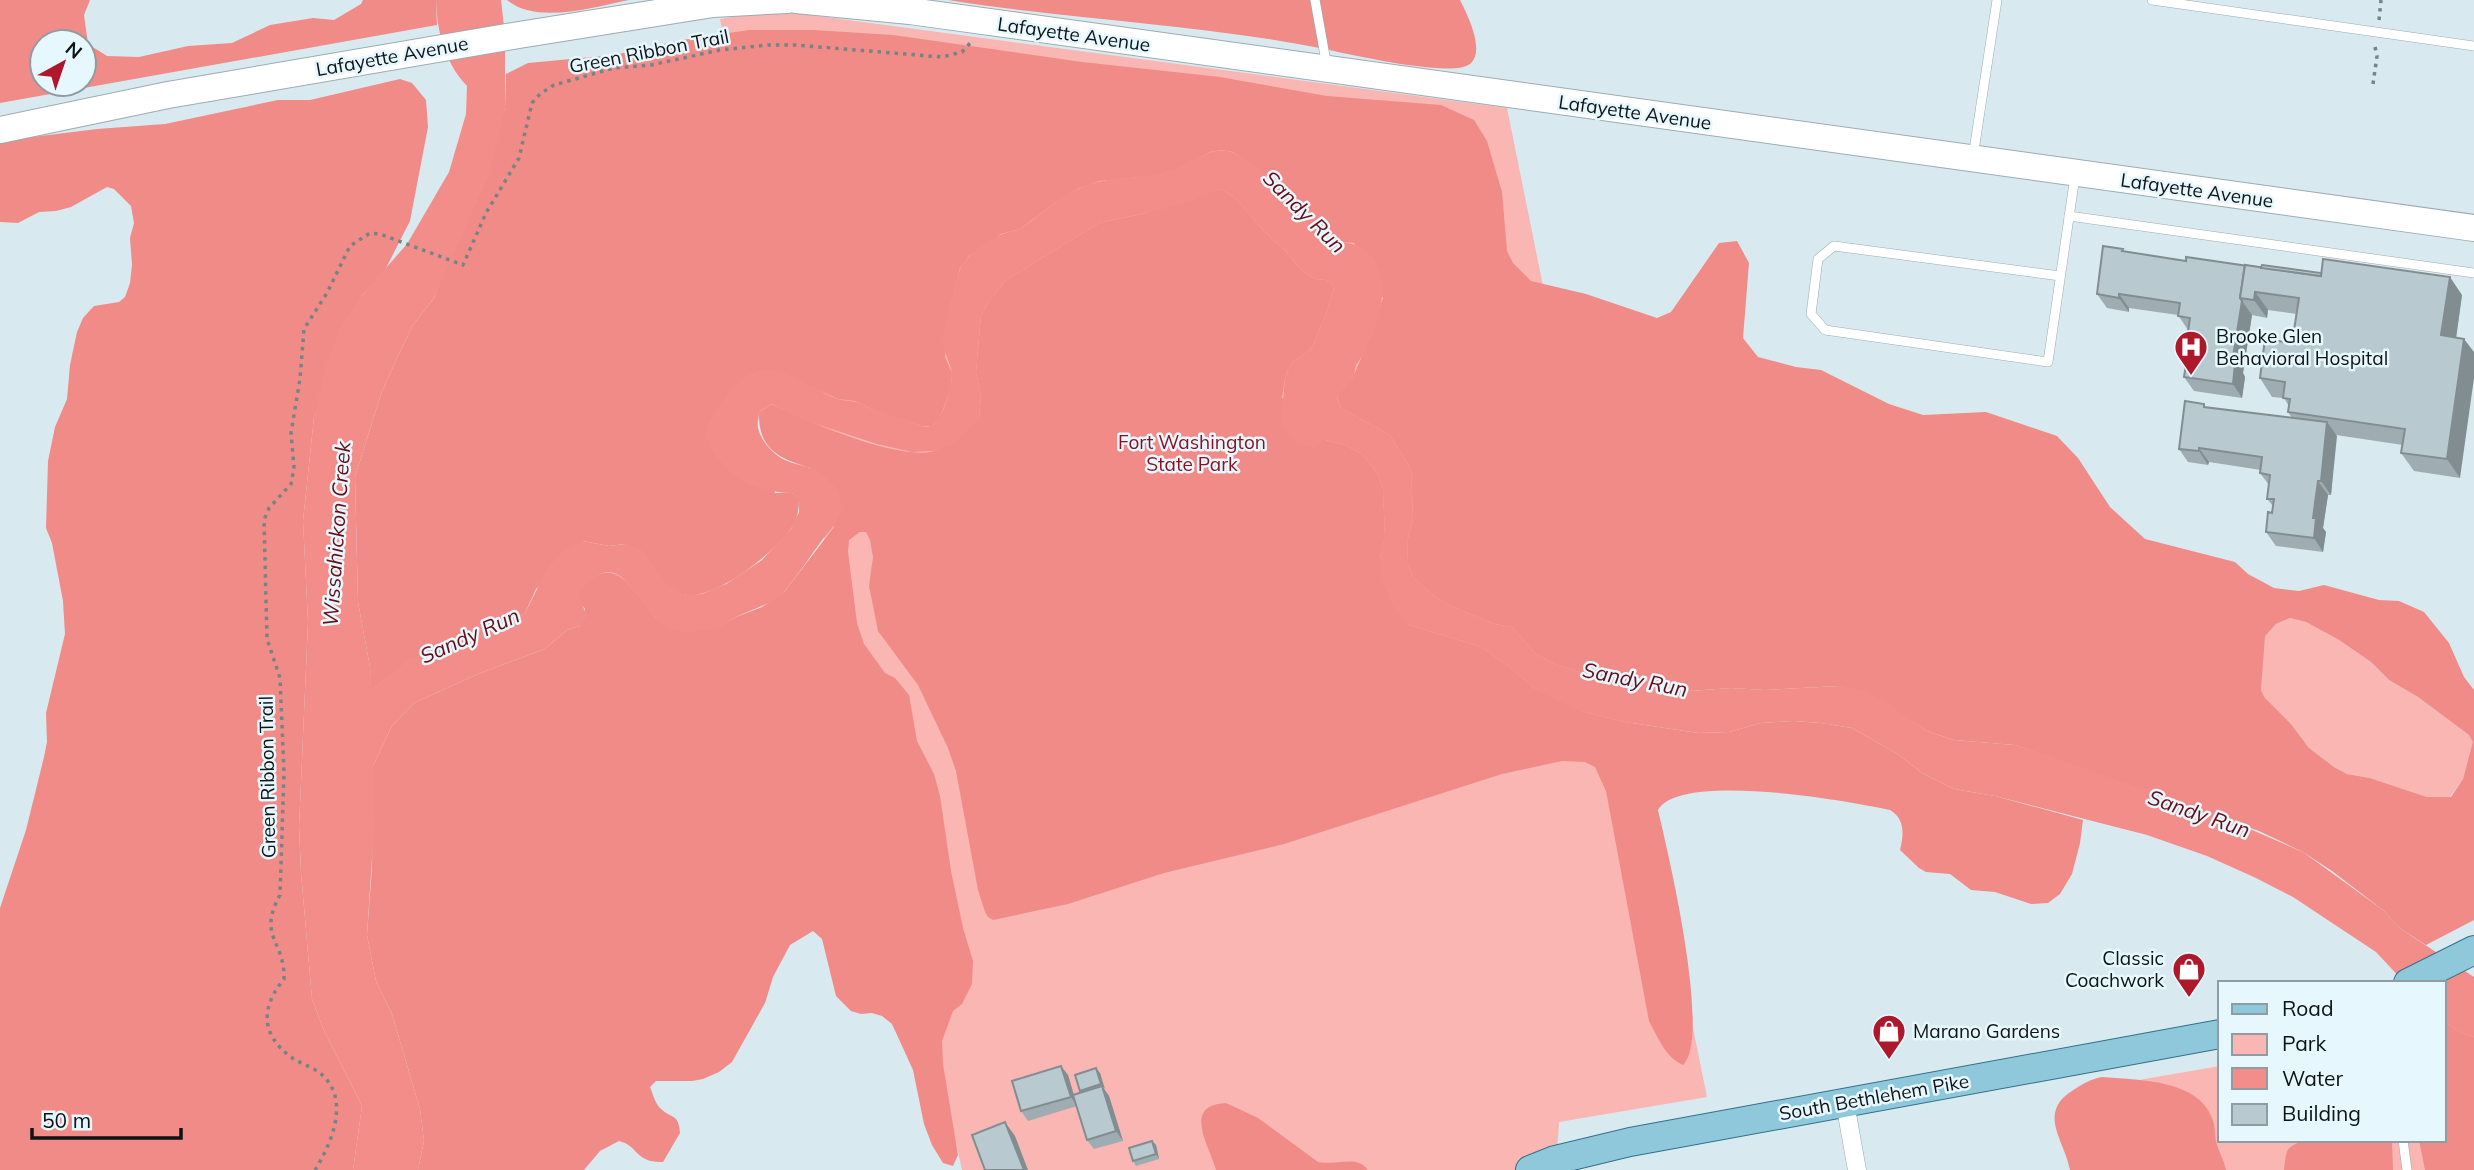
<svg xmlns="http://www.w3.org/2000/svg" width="2474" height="1170" font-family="Mulish,sans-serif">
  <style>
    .green { fill: #f9b6b2 }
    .forest { fill: #f08b88; fill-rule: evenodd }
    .water { fill: #f38d8a }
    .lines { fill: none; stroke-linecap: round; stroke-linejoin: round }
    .service-casing { stroke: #9cacb2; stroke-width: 10 }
    .minor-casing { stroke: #9cacb2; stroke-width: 19 }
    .secondary-casing { stroke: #9cacb2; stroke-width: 28 }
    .primary-casing { stroke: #327186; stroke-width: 30 }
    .path { stroke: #788387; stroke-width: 3.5; stroke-dasharray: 3.5 5; stroke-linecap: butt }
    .service { stroke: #fff; stroke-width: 9 }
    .minor { stroke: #fff; stroke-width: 18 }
    .secondary { stroke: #fff; stroke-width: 26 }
    .primary { stroke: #8fc8db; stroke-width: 28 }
    .wall { fill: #9fadb3 }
    .shaded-wall { fill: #828d92 }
    .building { fill: #b9c9d0; stroke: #828d92; stroke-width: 2 }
    .labels { text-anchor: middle; stroke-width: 5; stroke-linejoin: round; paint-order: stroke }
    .street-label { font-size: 19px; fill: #0e1416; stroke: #e6f7fd }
    .poi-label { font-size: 19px; fill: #0e1416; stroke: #e6f7fd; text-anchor: start }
    .park-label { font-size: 19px; fill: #8b101f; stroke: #e6f7fd }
    .water-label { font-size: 21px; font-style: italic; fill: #680c16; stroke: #e6f7fd }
  </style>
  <rect width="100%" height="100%" fill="#d9e9f0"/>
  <g class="green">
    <polygon points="773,10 1507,108 1707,1097 1559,1122 1556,1170 962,1170 846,647 720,19"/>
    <polygon points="2290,618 2306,622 2339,640 2371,662 2389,680 2418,697 2469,735 2474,742 2463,779 2450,797 2427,797 2370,778 2347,774 2334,767 2309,748 2291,724 2263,697 2261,690 2264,636 2276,624"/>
    <polygon points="2474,988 2474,1170 2121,1170 2104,1086 2220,1066 2220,1140 2444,1140 2444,1001"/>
  </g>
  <g class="forest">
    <path d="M0 0H90L84 15 88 44 107 56 139 57 188 46 232 43 270 25 313 18 334 20 361 4 363 0H436L437 25 0 103ZM42 42H84V84H42Z"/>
    <path d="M507 0H629C594 7 536 25 507 0Z"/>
    <path d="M948 0H1460C1467 14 1486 51 1470 64 1453 78 1353 55 1329 50 1204 24 1074 20 948 0Z"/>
    <path d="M749 30H813L893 35 1082 62 1220 77 1327 96 1441 105 1474 120 1487 141 1502 192 1507 251 1513 263 1531 281 1586 294 1657 318 1671 312 1719 243 1737 241 1749 263 1743 338 1758 357 1796 367 1821 370 1889 404 1923 415 1986 412 2057 436 2078 458 2110 507 2145 539 2235 562 2248 574 2274 588 2299 591 2324 585 2379 600 2399 601 2424 612 2449 643 2464 677 2474 690V920L2426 945 2401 929 2383 910 2332 871 2303 852 2259 831 2015 745 1954 740 1927 731 1906 717 1839 686 1765 690 1731 688 1690 691 1624 675 1592 676 1555 664 1536 654 1512 627 1495 624 1451 606 1431 594 1414 578 1407 563 1408 538 1413 518 1411 469 1390 435 1341 408 1337 396C1342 389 1350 382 1354 375 1365 350 1374 325 1383 298L1354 243 1324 240 1311 230 1268 178 1245 159 1233 152 1221 150 1210 152 1174 170 1151 176 1099 181 1079 188 1056 202 1020 229 1001 234 969 256 960 268 949 311 945 357 952 373 951 388 939 420 932 426H922L875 411 855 401 838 399 779 372 766 369 744 379 775 493H792L799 499C799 510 797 521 790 530 773 553 717 599 687 595 669 593 639 557 625 544L609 546 583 541 536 589 525 613 508 623 482 629 456 639 432 653 411 659 371 691 370 667 358 602 355 477 381 394 398 356 413 325 434 298 449 260 505 108 506 74 528 63 614 55 682 40ZM2290 618 2306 622 2339 640 2371 662 2389 680 2418 697 2469 735 2473 742 2463 779 2451 797H2427L2370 778 2347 774 2334 767 2309 748 2291 724 2264 697 2261 690 2265 636 2276 624Z"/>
    <polygon points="400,79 412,83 426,100 428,127 410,221 384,272 362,295 314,417 303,521 308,622 299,827 301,873 312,999 324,1031 362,1106 353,1170 0,1170 0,908 26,830 44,757 47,742 46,713 65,634 63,601 52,543 46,528 48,461 55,427 67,399 70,365 77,332 83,318 94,306 119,302 125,297 130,283 132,265 130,238 134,223 131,206 114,189 107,187 71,207 56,211 39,212 18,223 0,222 0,141 97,129 165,124 278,100 310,100"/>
    <path d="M1219 189C1238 195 1249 216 1263 230 1269 237 1277 242 1283 249 1297 263 1304 280 1326 280L1334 287 1326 314 1311 349 1291 363 1285 378 1282 398 1325 440 1345 445 1362 454 1377 473 1383 489 1385 537 1380 558 1409 625 1481 647 1511 668 1534 688 1585 712 1625 722 1698 733 1729 732 1761 723 1793 721 1821 723 1852 728 1899 755 1922 773 1954 789 1995 796 2083 820 2080 843 2072 874 2060 894 2048 903 2031 904 1995 892 1971 890 1950 874 1926 872 1919 868 1900 850C1904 834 1905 819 1890 810 1850 801 1680 771 1658 810 1668 852 1712 1037 1683 1065 1665 1057 1658 1037 1649 1021L1606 791 1595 767 1585 762 1562 761 1502 774 1284 844 1164 873 1068 904 993 920 988 917 985 912 978 890 956 771 948 748 918 685 878 631 869 586 873 557 870 540 866 532H860L849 540 848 552 857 623 864 644 885 673 895 678 909 695 917 741 934 774 940 796 951 871 963 928 973 961 972 984 962 1004 953 1011 942 1041 943 1064 958 1155 953 1166 943 1163 932 1145 924 1124 913 1070 892 1024 882 1016 872 1013 861 1014 851 1011 836 996 822 939 813 931 790 945 773 977 765 1003 732 1062 719 1072 703 1079 692 1081H656L650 1087C653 1094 655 1103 660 1108 671 1119 679 1113 680 1133L663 1162C635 1163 638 1145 619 1141L600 1151 584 1170H418L424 1141 420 1109 392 1014 376 981 367 935 372 867 373 766 392 726 414 703 478 674 545 649 567 630 580 626 585 609 579 601 577 595C613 546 630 588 656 618L719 627 736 617 762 607 785 591 834 527 811 468C779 459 758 449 759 412L772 404C809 422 891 458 931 452 944 449 969 427 979 418L981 395 976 372 981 315 992 297 1005 281 1099 223 1146 213Z"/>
    <polygon points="2444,1022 2463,1034 2474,1037 2474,1170 2425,1170 2419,1140 2444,1140"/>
    <path d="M2102 1077C2136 1080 2198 1079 2212 1118 2216 1127 2214 1136 2217 1145 2220 1154 2224 1161 2226 1170H2070C2065 1141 2037 1113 2072 1091 2081 1085 2090 1079 2102 1077Z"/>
    <path d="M1226 1103 1258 1118 1318 1162C1336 1166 1357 1154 1368 1170H1216C1210 1147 1181 1105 1226 1103Z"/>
    <path d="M2304 1140H2392L2393 1170H2284C2287 1149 2284 1149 2304 1140Z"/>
  </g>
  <path class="water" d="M436 0H501L505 35V108L489 175 434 298 413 325 398 356 381 394 355 477 358 602 370 667 372 690 411 658 432 653 456 639 482 629 508 623 525 613 547 569 563 551 583 541 609 546 625 544 642 550 666 583 686 595 702 594 726 584 762 560 791 529 799 512V500L792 493C751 493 718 472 705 433 715 408 735 374 765 369 781 367 819 391 835 398 842 401 849 400 856 402 863 404 869 409 876 411 884 414 893 415 902 418 911 421 923 430 933 425 942 421 952 386 952 376 952 364 943 353 943 340 943 334 958 272 961 267 969 253 989 239 1003 234 1010 231 1017 231 1023 227 1043 213 1060 196 1082 187 1108 176 1134 180 1161 173 1179 169 1194 158 1211 152 1252 139 1288 208 1313 231 1330 247 1349 237 1366 251 1395 275 1379 323 1365 351 1363 356 1359 360 1356 365 1355 368 1355 372 1354 375 1350 382 1342 390 1337 397L1341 408 1390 435 1411 469 1413 518 1408 538 1407 563 1414 578 1431 594 1451 606 1495 624 1512 627 1536 654 1555 664 1592 676 1623 675 1690 691 1731 688 1765 690 1839 686 1862 690 1886 702 1927 731 1954 740 2015 745 2036 752 2215 814 2303 852 2383 910 2401 929 2474 977V1037L2463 1034 2444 1022V983H2405L2376 952 2293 897 2256 878 2207 856 2147 835 1995 796 1954 789 1922 773 1899 755 1852 728 1821 723 1793 721 1761 723 1729 732 1698 733 1625 722 1585 712 1558 701 1534 688 1511 668 1481 647 1409 625 1394 608 1381 579 1380 558 1385 536 1383 489 1377 473 1362 454 1345 445 1325 440 1313 448 1296 443 1281 423 1285 378 1291 363 1311 349 1326 314 1334 287 1326 280C1304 280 1297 263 1283 249 1277 242 1269 237 1263 230 1249 216 1238 195 1219 189L1178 206 1099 223 1005 281 992 297 981 315 976 372 981 395 979 418 954 444 934 451 912 452 877 444 804 420 772 404 759 412C759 417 757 424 758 428 761 441 774 455 785 460 793 464 803 465 811 468 827 475 846 493 840 513 836 526 827 533 820 543 809 558 799 573 788 587 776 603 756 608 738 616 732 619 726 624 720 627 709 631 689 633 677 631 636 622 625 531 578 595L587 616 580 626 567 630 545 649 478 674 414 703 392 726 373 766 374 828 367 935 376 981 392 1014 420 1109 424 1141 418 1170H353L362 1106 324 1031 312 999 301 873 299 827 308 622 303 521 314 417 327 363 340 329 362 295 407 244 449 172 466 114 467 86C445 63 437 32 436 0Z"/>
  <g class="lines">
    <defs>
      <g id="service">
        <polyline points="1315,0 1327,67"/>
        <polyline points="2152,0 2474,46"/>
        <polyline points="1973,157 1997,0"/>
        <polyline points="2069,216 2474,273"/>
        <polyline points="2060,276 1834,246 1818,259 1811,314 1825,330 2048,362 2075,176"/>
        <polyline points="2403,1140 2407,1170"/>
      </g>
      <polyline id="minor" points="1845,1103 1857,1170"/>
      <g id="secondary">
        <polyline points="796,0 910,11 2474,228"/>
        <polyline points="0,130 168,95 519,35 713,4 787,0"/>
      </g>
      <g id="primary">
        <polyline points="2408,983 2474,950"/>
        <polyline points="1530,1170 1555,1160 1630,1142 2220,1034"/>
      </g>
    </defs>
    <use href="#service" class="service-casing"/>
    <use href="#minor" class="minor-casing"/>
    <use href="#secondary" class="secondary-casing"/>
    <use href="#primary" class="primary-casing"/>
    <g class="path">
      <polyline points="2379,20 2381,0"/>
      <polyline points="2373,84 2377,56 2375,47"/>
      <path d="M315 1170C330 1146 348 1106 327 1080 318 1068 302 1065 291 1057 260 1034 261 1007 284 979 285 940 257 937 280 895L284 772 280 678 267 639 264 520 269 508 291 484 294 468 291 433 300 379 304 329 327 293 350 246 370 233 380 234 463 265 486 213 519 158 532 103 540 94 554 85 614 68 651 65 720 50 768 45H795L942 57 962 52 972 41"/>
    </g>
    <use href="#service" class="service"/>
    <use href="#minor" class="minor"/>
    <use href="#secondary" class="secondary"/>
    <use href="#primary" class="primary"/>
  </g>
  <g class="wall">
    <polygon points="2125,252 2186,261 2462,295 2456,337 2460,478 2414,471 2401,453 2403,445 2336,435 2331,495 2328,495 2323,528 2326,532 2323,552 2276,546 2266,532 2272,513 2273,506 2267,499 2269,485 2260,473 2261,470 2209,462 2208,465 2188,462 2179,449 2207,408 2292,418 2288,412 2289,406 2284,398 2272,397 2260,378 2292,343 2296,314 2268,310 2267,318 2252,315 2243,373 2245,377 2242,398 2194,391 2184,377 2191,352 2186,345 2188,330 2178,315 2129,308 2129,312 2107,308 2097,294"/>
    <polygon points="1100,1073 1104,1089 1109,1096 1123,1141 1094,1149 1087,1140 1077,1106 1028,1121 1021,1111 1068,1075 1074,1095 1081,1092 1080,1091"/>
    <polygon points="1152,1141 1156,1145 1159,1159 1136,1166 1133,1161"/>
  </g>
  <g class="shaded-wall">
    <polygon points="2450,277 2462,295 2454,353 2441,335"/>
    <polygon points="2258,280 2256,293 2268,310 2267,318 2254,300"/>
    <polygon points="2119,294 2129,308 2129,312 2119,298"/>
    <polygon points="2242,301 2252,315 2243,373 2245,377 2242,398 2233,384 2232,363"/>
    <polygon points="2464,339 2474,352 2474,378 2460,478 2447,459"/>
    <polygon points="2327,422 2337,436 2331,495 2321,481"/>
    <polygon points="2199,448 2209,462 2208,465 2199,451"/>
    <polygon points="2318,481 2328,495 2323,528 2326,532 2323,552 2314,538 2313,518"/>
    <polygon points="1061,1066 1068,1075 1077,1106 1071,1097"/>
    <polygon points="1096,1068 1100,1073 1105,1089 1101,1084"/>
    <polygon points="1102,1086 1109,1096 1123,1141 1116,1131"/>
    <polygon points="1005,1122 1015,1136 1028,1170 1024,1170"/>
    <polygon points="1152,1141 1156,1145 1159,1159 1156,1154"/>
  </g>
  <g class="building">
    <polygon points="2103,246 2123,249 2122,251 2186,261 2186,257 2248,266 2245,265 2240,298 2242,301 2232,363 2235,363 2233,384 2184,377 2187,358 2190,358 2192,346 2186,345 2190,318 2178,316 2180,303 2119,294 2119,298 2097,294"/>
    <polygon points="2323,259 2450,277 2441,335 2464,339 2447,459 2401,453 2405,429 2288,412 2290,399 2283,398 2285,382 2260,378 2265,339 2292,343 2299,298 2255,292 2254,300 2240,298 2245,265 2321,276"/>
    <polygon points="2262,265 2321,273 2321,276 2261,268"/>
    <polygon points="2185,401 2204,404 2204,407 2327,422 2321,481 2318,481 2313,518 2316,518 2314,538 2266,532 2268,512 2272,513 2274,499 2267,499 2270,475 2260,473 2262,457 2199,448 2199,451 2179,449"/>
    <polygon points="1061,1066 1071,1097 1021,1111 1012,1081"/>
    <polygon points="1096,1068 1101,1084 1080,1091 1075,1075"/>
    <polygon points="1102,1086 1116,1131 1087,1140 1073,1095"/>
    <polygon points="1005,1122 1024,1170 985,1170 972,1135"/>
    <polygon points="1152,1141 1156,1154 1133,1161 1129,1148"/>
  </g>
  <defs>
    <symbol id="hospital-pin" viewBox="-11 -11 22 30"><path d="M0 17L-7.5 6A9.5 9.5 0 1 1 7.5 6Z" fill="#ad192a" stroke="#e6f7fd"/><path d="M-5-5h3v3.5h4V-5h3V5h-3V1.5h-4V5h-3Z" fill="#fff"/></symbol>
    <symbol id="shop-pin" viewBox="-11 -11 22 30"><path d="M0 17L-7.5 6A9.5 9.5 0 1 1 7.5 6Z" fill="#ad192a" stroke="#e6f7fd"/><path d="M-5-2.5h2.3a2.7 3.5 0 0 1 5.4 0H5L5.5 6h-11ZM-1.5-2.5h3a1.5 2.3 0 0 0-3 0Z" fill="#fff"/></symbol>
  </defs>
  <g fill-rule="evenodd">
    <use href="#hospital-pin" x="2172" y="328" width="38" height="52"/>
    <use href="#shop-pin" x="2170" y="950" width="38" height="52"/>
    <use href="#shop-pin" x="1870" y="1012" width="38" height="52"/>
  </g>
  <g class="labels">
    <g class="street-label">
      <text transform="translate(1074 34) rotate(8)" y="7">Lafayette Avenue</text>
      <text transform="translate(649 51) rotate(-11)" y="7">Green Ribbon Trail</text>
      <text transform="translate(392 56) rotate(-10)" y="7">Lafayette Avenue</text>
      <text transform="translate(1635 112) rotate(8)" y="7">Lafayette Avenue</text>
      <text transform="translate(2197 190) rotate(8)" y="7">Lafayette Avenue</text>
      <text transform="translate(267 777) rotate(-91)" y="7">Green Ribbon Trail</text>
      <text transform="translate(1874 1097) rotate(-10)" y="7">South Bethlehem Pike</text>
    </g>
    <g class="poi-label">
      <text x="2216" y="343">Brooke Glen<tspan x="2216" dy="22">Behavioral Hospital</tspan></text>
      <text x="2164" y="965" text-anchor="end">Classic<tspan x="2164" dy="22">Coachwork</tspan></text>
      <text x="1913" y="1038">Marano Gardens</text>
    </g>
    <g class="park-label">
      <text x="1192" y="449">Fort Washington<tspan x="1192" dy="22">State Park</tspan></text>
    </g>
    <g class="water-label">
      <text transform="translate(1304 212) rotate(45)" y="7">Sandy Run</text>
      <text transform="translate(337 534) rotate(-86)" y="7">Wissahickon Creek</text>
      <text transform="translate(470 636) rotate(-24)" y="7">Sandy Run</text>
      <text transform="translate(1635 680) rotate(11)" y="7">Sandy Run</text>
      <text transform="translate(2199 814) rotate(19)" y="7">Sandy Run</text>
    </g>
  </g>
  <rect x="2218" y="981" width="228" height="161" fill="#e6f7fd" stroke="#909ca1" stroke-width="2"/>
  <rect x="2232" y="1004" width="35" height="10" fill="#8fc8db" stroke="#909ca1" stroke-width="2"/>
  <text x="2282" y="1016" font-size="21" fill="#0e1416">Road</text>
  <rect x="2232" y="1034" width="35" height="21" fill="#f9b6b2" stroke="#909ca1" stroke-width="2"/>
  <text x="2282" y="1051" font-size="21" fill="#0e1416">Park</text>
  <rect x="2232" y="1068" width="35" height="21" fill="#f38d8a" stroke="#909ca1" stroke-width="2"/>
  <text x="2282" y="1086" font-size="21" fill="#0e1416">Water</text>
  <rect x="2232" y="1104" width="35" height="21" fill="#b9c9d0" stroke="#909ca1" stroke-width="2"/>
  <text x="2282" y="1121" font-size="21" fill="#0e1416">Building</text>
  <g transform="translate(63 63) rotate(40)"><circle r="33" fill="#e6f7fd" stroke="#909ca1" stroke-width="2"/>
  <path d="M0-5L12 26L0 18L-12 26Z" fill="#ad192a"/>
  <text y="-10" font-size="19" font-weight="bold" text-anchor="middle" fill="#0e1416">N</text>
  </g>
  <path d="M32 1128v10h149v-10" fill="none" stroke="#0e1416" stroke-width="3.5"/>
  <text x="42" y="1128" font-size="21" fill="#0e1416" stroke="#e6f7fd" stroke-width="5" paint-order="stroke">50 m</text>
</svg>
